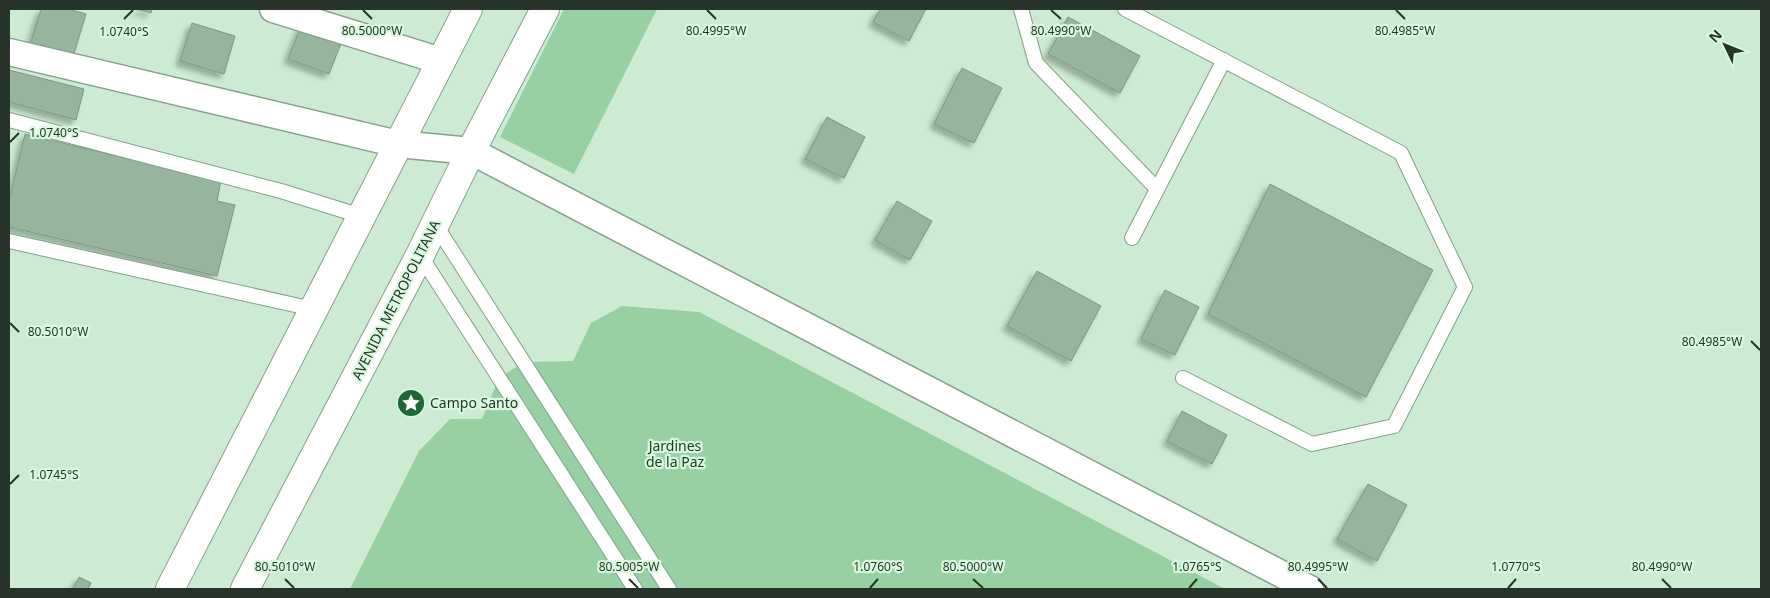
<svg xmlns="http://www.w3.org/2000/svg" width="1770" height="598" font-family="'Noto Sans',sans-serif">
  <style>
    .green { fill: #97d0a2 }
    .building { fill: #97b59c; stroke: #7c9981; filter: url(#shadow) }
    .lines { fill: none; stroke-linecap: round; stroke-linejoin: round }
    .service-casing { stroke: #84a189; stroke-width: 16 }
    .minor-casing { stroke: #84a189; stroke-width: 29 }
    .trunk-casing { stroke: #84a189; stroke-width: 30 }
    .service { stroke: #fff; stroke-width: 14 }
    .minor { stroke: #fff; stroke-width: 26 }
    .trunk { stroke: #fff; stroke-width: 28 }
    .ticks { fill: none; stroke: #28342a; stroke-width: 2 }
    .labels { text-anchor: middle; stroke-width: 4.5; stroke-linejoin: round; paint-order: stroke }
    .street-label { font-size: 14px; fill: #28342a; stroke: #d9f9df }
    .poi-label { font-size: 14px; fill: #28342a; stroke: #d9f9df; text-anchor: start }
    .park-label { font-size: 14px; fill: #183c21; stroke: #d9f9df }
    .ticks-label { font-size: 12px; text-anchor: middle; fill: #28342a; stroke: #d9f9df; stroke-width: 4.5; stroke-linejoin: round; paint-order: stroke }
  </style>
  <defs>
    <filter id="shadow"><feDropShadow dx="-4.5" dy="4.5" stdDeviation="2.5" flood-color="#0004"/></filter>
  </defs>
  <rect width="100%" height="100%" fill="#ccebd2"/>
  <g class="green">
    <polygon points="564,9 657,9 574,174 500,137"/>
    <polygon points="622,306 699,312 1225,589 350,589 419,451 450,419 482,419 499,378 524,362 573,361 591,323"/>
  </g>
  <g class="building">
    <polygon points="41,9 68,9 86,14 73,57 30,45"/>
    <polygon points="136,9 152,9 151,13"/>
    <polygon points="880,9 926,9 909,41 873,22"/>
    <polygon points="1068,17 1140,56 1120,93 1048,54"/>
    <polygon points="192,23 235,36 224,74 180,61"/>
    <polygon points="301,26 342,41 329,74 288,59"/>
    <polygon points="962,68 1002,88 974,143 934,124"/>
    <polygon points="9,70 84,89 76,120 9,102"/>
    <polygon points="827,117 865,137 844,178 805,159"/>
    <polygon points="25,134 221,181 217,201 235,205 217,276 9,227 9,201"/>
    <polygon points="1270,184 1433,270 1366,397 1208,314"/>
    <polygon points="897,201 932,221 910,260 875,240"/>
    <polygon points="1037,271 1101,306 1071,361 1007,326"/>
    <polygon points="1165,290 1199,307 1175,355 1141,339"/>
    <polygon points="1182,411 1227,435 1212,464 1167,441"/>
    <polygon points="1368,484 1407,505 1377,561 1337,539"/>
    <polygon points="79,577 91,583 88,589 73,589"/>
  </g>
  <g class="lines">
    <defs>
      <g id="service">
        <polyline points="1021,9 1036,63 1157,189"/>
        <polyline points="1125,9 1401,153 1465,287 1394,426 1312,444 1183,378"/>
        <polyline points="9,120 281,191 361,216"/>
        <polyline points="435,224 669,589"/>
        <polyline points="1132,238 1224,60"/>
        <polyline points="9,241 313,309"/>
        <polyline points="420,255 635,589"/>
      </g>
      <g id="minor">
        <polyline points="273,9 441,61"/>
        <polyline points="9,52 398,144 471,151 1310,589"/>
      </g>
      <g id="trunk">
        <polyline points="170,589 468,9"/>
        <polyline points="245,589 420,255 471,151 545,9"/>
      </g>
    </defs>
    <use href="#service" class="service-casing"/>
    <use href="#minor" class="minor-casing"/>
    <use href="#trunk" class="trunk-casing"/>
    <use href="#service" class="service"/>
    <use href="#minor" class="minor"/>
    <use href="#trunk" class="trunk"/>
  </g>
  <path class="ticks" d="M363 10 372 19M707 10 716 19M1051 10 1061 19M1396 10 1405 19M124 19 133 10M10 142 19 133M10 323 19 332M1751 341 1760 350M10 484 19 475M285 579 294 588M629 579 638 588M973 579 983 588M1318 579 1327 588M1662 579 1671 588M870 588 878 579M1189 588 1197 579M1508 588 1516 579"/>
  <defs>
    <symbol id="sight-disc" viewBox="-11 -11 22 22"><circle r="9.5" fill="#1e6836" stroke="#d9f9df"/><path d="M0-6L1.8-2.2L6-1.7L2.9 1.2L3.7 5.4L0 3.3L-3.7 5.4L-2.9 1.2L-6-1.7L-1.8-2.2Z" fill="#fff"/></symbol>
  </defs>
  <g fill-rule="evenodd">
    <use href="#sight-disc" x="395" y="387" width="32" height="32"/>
  </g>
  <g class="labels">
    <g class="street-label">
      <text transform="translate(396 300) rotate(-63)" y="5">AVENIDA METROPOLITANA</text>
    </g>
    <g class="poi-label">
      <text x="430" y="408">Campo Santo</text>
    </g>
    <g class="park-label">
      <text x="675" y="451">Jardines<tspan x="675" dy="16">de la Paz</tspan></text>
    </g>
  </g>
  <g class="ticks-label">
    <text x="372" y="35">80.5000°W</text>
    <text x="716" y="35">80.4995°W</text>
    <text x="1061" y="35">80.4990°W</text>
    <text x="1405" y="35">80.4985°W</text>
    <text x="124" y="36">1.0740°S</text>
    <text x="54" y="137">1.0740°S</text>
    <text x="58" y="336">80.5010°W</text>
    <text x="1712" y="346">80.4985°W</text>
    <text x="54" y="479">1.0745°S</text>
    <text x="878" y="571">1.0760°S</text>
    <text x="1197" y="571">1.0765°S</text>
    <text x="1516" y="571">1.0770°S</text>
    <text x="285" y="571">80.5010°W</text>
    <text x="629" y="571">80.5005°W</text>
    <text x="973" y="571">80.5000°W</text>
    <text x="1318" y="571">80.4995°W</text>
    <text x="1662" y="571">80.4990°W</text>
  </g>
  <rect width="1770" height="598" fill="none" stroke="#28342a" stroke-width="20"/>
  <g transform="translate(1725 45) rotate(313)" stroke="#d9f9df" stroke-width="4" paint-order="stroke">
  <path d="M0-4L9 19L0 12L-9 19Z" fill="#28342a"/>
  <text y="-8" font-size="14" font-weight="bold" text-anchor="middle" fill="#28342a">N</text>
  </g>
</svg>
